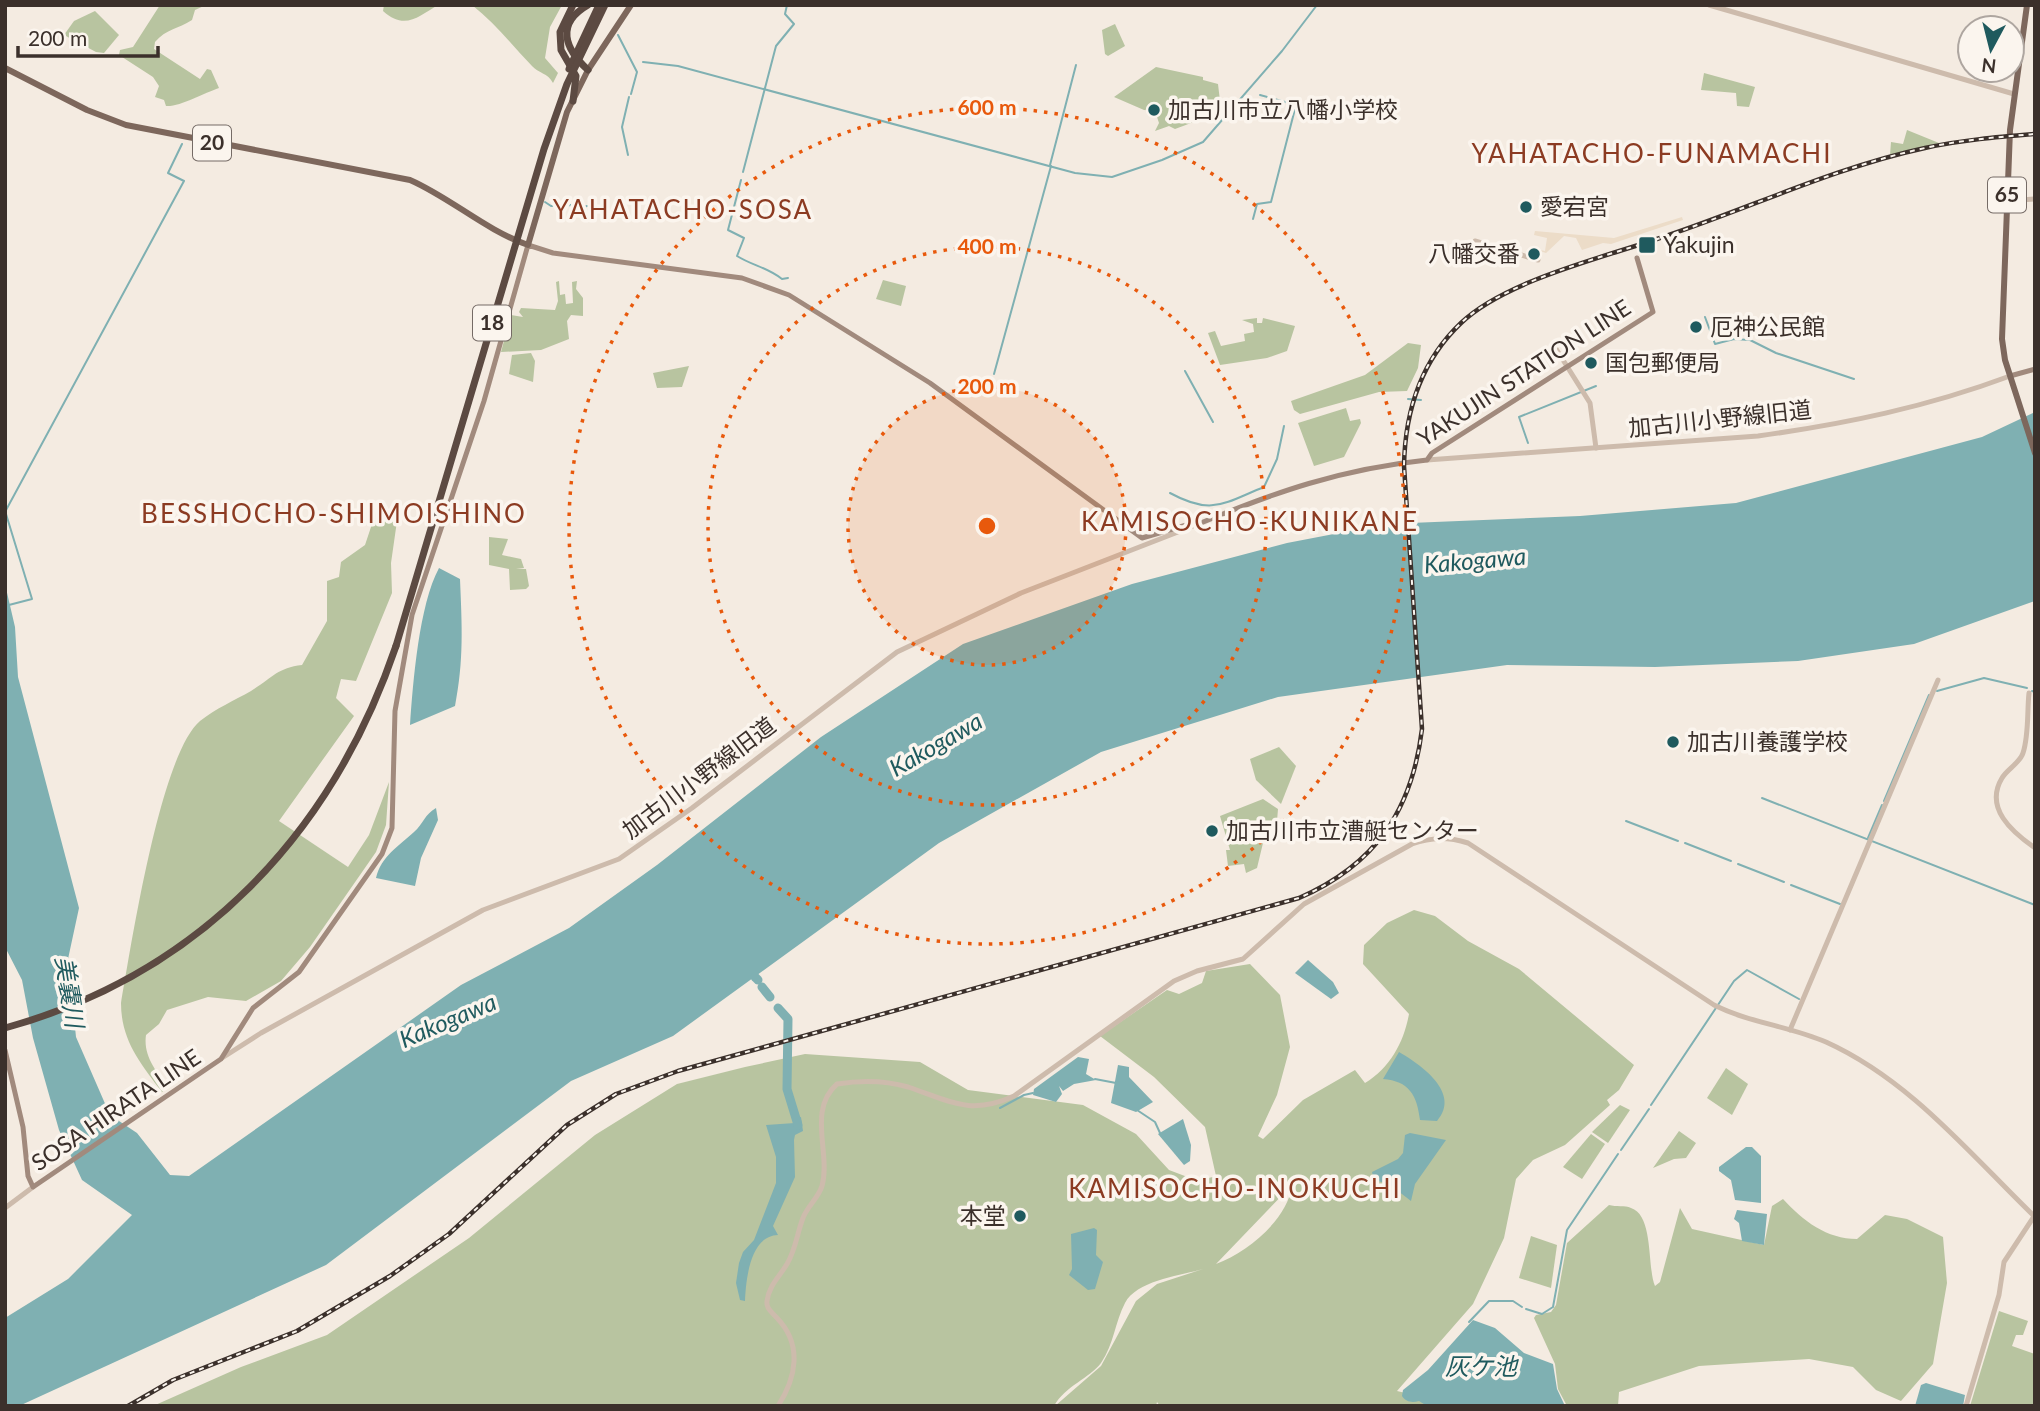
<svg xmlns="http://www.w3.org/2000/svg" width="2040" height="1411" font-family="Lato,'Noto Sans JP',sans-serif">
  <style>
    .green { fill: #b8c4a0; fill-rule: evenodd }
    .plaza { fill: #ecdcc8 }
    .water { fill: #7fb0b2 }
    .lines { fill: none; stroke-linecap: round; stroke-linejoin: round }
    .stream { stroke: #7fb0b2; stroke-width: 2 }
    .river { stroke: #7fb0b2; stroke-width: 9 }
    .tertiary { stroke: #cdbbac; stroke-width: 5 }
    .secondary { stroke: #a18a7d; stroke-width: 5 }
    .primary { stroke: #7d675c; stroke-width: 6 }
    .motorway { stroke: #5c4a42; stroke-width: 7 }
    .rail-casing { stroke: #3b302b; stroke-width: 4.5 }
    .rail { stroke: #fbf5ee; stroke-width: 2; stroke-dasharray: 5; stroke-linecap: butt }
    .motorway-bridge { stroke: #5c4a42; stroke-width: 7 }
    .ring { fill: none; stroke: #e8590c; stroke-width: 3.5; stroke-dasharray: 3.5 7 }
    .poi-dot { fill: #1f5a5e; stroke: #fbf5ee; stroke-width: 2.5 }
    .labels { text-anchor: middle; stroke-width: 7; stroke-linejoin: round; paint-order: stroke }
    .shield { fill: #fbf5ee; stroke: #756b66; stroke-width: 2 }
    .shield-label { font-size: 21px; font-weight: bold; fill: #3b302b }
    .poi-label { font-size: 23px; fill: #3b302b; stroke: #fbf5ee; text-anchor: start }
    .street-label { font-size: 23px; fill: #3b302b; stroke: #fbf5ee }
    .water-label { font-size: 24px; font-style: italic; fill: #1f5a5e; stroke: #fbf5ee }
    .quarter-label { font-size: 26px; letter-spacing: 2px; fill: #8c3b22; stroke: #fbf5ee }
    .centre { fill: #e8590c; stroke: #fbf5ee; stroke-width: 3.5 }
    .ring-label { font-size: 21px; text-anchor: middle; font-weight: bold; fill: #e8590c; stroke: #fbf5ee; stroke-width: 7; stroke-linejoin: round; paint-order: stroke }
  </style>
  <rect width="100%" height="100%" fill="#f4ebe1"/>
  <g class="green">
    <path d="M160 5H206L195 10 192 20C178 29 166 29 155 42L154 49 200 79 207 69 211 70 219 88C204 93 180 107 166 106L164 100 155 97 159 86 153 77 119 55 120 50 133 47Z"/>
    <path d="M384 5H438C419 16 405 31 383 11Z"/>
    <path d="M472 5H562L550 27 545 58 558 73 553 83C548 73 538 73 532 66 512 45 495 23 472 5Z"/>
    <polygon points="95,11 119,35 104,53 96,52 64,35 74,21"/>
    <polygon points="1115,24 1125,46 1108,56 1105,54 1102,30"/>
    <path d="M1156 67 1203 77V80L1218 84 1220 101C1208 117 1194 122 1175 129L1169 126 1155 131 1159 123 1155 111 1144 110 1114 97Z"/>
    <polygon points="1704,73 1755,87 1749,107 1737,106 1736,93 1701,90"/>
    <polygon points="1907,130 1939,143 1890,155 1891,142 1903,144"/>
    <polygon points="883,280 906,286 901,306 876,299"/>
    <polygon points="559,281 560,295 565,294 566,304 573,303 572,282 577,281 576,289 583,298 583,316 571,315 567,321 569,339 541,350 501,352 511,315 523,317 519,312 521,308 555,310 558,301 556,282"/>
    <polygon points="1257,318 1257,323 1262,323 1263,318 1295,326 1287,351 1267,358 1220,365 1208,333 1215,331 1221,346 1245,341 1244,334 1254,332 1253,324 1242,320"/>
    <polygon points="1408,343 1421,345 1418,368 1407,391 1379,392 1300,414 1294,410 1291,401 1365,375"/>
    <polygon points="531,353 535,361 533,382 509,374 512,355"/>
    <polygon points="689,366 682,387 657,388 653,373"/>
    <polygon points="1346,408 1350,421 1360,419 1361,423 1344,457 1314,466 1298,423"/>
    <path d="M376 512 398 514 391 563 392 593 356 681 341 679 336 698 354 716 279 821 348 867 369 835 389 782 386 825 376 852 310 947 281 981 246 1001 208 997 167 1010 159 1024 146 1035C143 1056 156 1070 167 1088L162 1092C140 1063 121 1040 121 1003 131 947 160 755 200 721 215 709 235 700 251 691 272 678 277 668 302 665L327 621V581L339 577 341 562 365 545Z"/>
    <polygon points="489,537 508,539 502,555 521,559 524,568 516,569 526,569 529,586 526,589 510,590 509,569 489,565"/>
    <polygon points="1279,747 1296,766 1281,804 1256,780 1250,759"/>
    <polygon points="1263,799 1278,809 1277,821 1263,843 1257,868 1246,873 1244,864 1228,866 1226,850 1230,850 1220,816"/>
    <path d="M1414 910 1435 916 1468 941 1519 969 1634 1065 1619 1090 1607 1100 1610 1105 1565 1145 1533 1160 1516 1179 1504 1238 1473 1304 1397 1391 1414 1395 1433 1406H1160L1157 1402 1156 1406H1055L1101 1366 1136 1301 1157 1284 1203 1269C1180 1276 1137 1280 1125 1303 1115 1322 1114 1344 1101 1363 1090 1378 1065 1386 1054 1406H153L241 1367 327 1335 469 1238 595 1135 677 1084 745 1067 805 1054 920 1062 968 1090 1083 1105 1136 1134 1169 1170 1198 1181 1216 1176 1205 1127 1154 1077 1100 1036 1167 990 1179 994 1202 983 1206 971 1250 964 1280 995 1290 1047 1277 1095 1258 1136 1263 1139 1303 1100 1355 1070 1365 1083C1390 1068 1404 1042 1409 1014L1363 964 1364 945 1387 923ZM1292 1185C1288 1219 1248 1252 1216 1264Z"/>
    <polygon points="1726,1068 1748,1084 1732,1115 1707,1098"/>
    <polygon points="1620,1105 1630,1110 1608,1143 1592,1132"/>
    <polygon points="1679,1131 1696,1143 1686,1158 1674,1159 1653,1168"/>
    <polygon points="1591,1134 1605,1144 1582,1179 1563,1167"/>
    <path d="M1783 1199C1803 1221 1827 1239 1857 1239L1885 1215 1907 1219 1943 1237 1947 1283 1933 1364 1901 1401 1876 1390 1853 1367 1809 1359 1699 1366 1619 1392 1618 1406H1567L1558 1389 1555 1364 1534 1318 1536 1315 1551 1312 1556 1305 1567 1243 1609 1205C1616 1207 1625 1205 1631 1208 1654 1215 1647 1268 1655 1286L1660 1282 1680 1208 1692 1229 1764 1245 1772 1206Z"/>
    <polygon points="1531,1236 1557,1245 1551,1288 1519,1278"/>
    <polygon points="1999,1311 2028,1321 2023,1335 2016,1335 2012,1346 2035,1354 2035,1406 1970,1406"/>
  </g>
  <polygon class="plaza" points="1682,217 1683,220 1611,244 1603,243 1582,250 1576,238 1564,236 1546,253 1531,248 1545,251 1547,238 1534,235 1535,231 1614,238"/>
  <g class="water">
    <polygon points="2035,412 2035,601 1914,644 1798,661 1655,667 1507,665 1278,697 1101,752 939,843 673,1036 571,1081 326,1265 19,1406 5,1406 5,1318 68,1279 132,1215 82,1180 59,1130 33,1038 22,980 5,947 5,584 15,627 18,677 79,908 68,959 76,1037 110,1115 137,1133 170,1175 189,1176 461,985 569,928 657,865 821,737 963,644 1132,584 1287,543 1386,524 1580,516 1736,503 1982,437"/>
    <path d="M439 568 460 579C462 626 464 660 455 706L410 725C413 682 419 605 439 568Z"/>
    <path d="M436 808 438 820 421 858 415 886 376 878C381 856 399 846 414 832 423 824 425 814 436 808Z"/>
    <polygon points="1308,960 1333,982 1339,993 1331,999 1295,973"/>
    <path d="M1399 1052C1420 1064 1462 1093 1437 1121L1420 1120C1417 1095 1409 1081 1383 1079Z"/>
    <polygon points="1078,1057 1089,1059 1086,1074 1096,1080 1074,1084 1063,1091 1059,1086 1062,1094 1056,1102 1033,1095 1034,1089"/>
    <polygon points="1118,1065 1129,1067 1129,1077 1153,1102 1136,1112 1111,1103"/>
    <path d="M801 1117 803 1131 795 1135 794 1140 795 1177 773 1226 778 1235C750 1236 746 1279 745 1301L740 1300 736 1283 739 1263 743 1252 754 1240 776 1183V1157L766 1125 795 1123V1119Z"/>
    <polygon points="1183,1119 1191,1145 1190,1161 1184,1165 1158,1134"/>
    <polygon points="1410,1133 1446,1140 1415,1184 1411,1201 1389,1184 1374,1180 1372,1172 1398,1159 1403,1153 1405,1135"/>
    <polygon points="1746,1147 1752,1147 1761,1156 1761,1203 1735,1200 1731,1180 1719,1171 1719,1167"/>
    <polygon points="1737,1210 1767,1214 1764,1245 1742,1241 1739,1223 1734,1219"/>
    <polygon points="1094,1228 1097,1230 1096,1255 1103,1262 1095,1289 1088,1290 1069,1275 1072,1269 1071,1234"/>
    <path d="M1473 1320 1495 1328 1524 1353 1553 1364 1557 1389 1565 1406H1427L1419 1401C1412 1403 1406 1402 1402 1396L1403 1390 1428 1370Z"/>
    <polygon points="1926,1383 1965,1395 1963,1406 1915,1406 1921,1385"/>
  </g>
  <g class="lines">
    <g class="stream">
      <polyline points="618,35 637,72 631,94"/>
      <polyline points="643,62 678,66 1075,173 1112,177 1162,160 1203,142 1282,51 1317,5"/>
      <polyline points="628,155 622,127 629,97"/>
      <polyline points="1050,165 1076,65"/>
      <polyline points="743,172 776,46 794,24 785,14 787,5"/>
      <path d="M741 180 728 230 744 238 737 256C753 266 767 267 782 279L788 278"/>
      <polyline points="545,202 551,206 571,205 573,210 587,206"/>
      <polyline points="1253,219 1257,204 1271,202 1296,105 1260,95"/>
      <polyline points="1705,317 1715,344 1734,339 1750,340 1776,353 1854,379"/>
      <polyline points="1185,371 1213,422"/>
      <polyline points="994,374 1051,166"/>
      <polyline points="1408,399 1421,400"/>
      <polyline points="1528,443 1519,417 1596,386"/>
      <path d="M1170 493C1212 516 1224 503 1264 487L1277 459 1284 426"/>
      <polyline points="5,512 184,181 168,173 182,144"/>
      <polyline points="5,606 32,599 6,514"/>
      <polyline points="1937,691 1984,678 2027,688"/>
      <polyline points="2032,691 2035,692"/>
      <polyline points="1762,798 2035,905"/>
      <polyline points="1884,801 1929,695"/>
      <polyline points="1626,821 1678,841"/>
      <polyline points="1868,838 1882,805"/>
      <polyline points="1685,843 1731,861"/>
      <polyline points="1738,864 1784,882"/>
      <polyline points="1791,885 1840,904"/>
      <polyline points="1095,1079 1116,1083"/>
      <polyline points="1651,1105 1734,981 1747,970 1799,999"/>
      <polyline points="1000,1108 1024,1095 1033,1093"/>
      <polyline points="1137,1110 1155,1122 1160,1133"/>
      <polyline points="1621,1150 1649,1109"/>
      <polyline points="1526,1309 1542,1314 1553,1307 1567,1230 1618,1154"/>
      <polyline points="1469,1322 1489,1301 1513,1301 1522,1307"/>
    </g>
    <g class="river">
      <polyline points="755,977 758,980"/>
      <polyline points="762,987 770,997"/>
      <polyline points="778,1008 788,1019 787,1089 798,1125"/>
    </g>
    <g class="tertiary">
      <polyline points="1709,5 2014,94"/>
      <polyline points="2007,201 2035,199"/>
      <polyline points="1475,241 1538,260"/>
      <polyline points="1553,344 1590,403 1596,448"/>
      <path d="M1427 460 1758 436C1845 424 1927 407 2010 376"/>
      <path d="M2029 693C2027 711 2029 735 2023 753 2020 763 2007 769 2002 778 1984 808 2012 832 2035 848"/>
      <polyline points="1790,1030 1938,680"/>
      <polyline points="222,1058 261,1033 483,910 619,859 692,808 897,652 1021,593 1196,525"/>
      <polyline points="5,1208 33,1187"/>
      <path d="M778 1406C796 1378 803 1345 777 1318 772 1312 766 1309 767 1301 769 1285 780 1276 787 1264 796 1249 797 1233 803 1218 807 1207 819 1197 822 1186 831 1153 807 1110 837 1084 862 1080 884 1080 908 1087 950 1101 970 1116 1014 1096L1174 981 1197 971 1243 959 1304 904 1412 844C1432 837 1448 837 1468 843L1714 1005C1750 1023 1789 1026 1826 1042 1910 1080 1969 1153 2034 1216"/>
      <polyline points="1966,1406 1999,1295 2004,1262 2035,1215"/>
    </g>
    <g class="secondary">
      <polyline points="2010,376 2035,369"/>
      <path d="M5 1050 23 1127 28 1176 33 1187 221 1059 253 1008 299 972 382 854 392 828 395 711 412 615 484 401 528 245 553 253 742 278 789 295 930 383 1142 538 1190 524 1196 525C1275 492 1341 469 1427 460L1432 453 1653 312 1637 258"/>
    </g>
    <g class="primary">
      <polyline points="2027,5 2010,130 2002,339 2005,360 2035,453"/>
      <path d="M5 68 87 110 126 125 410 180C451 198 485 230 528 245L567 112 588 70 631 5"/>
    </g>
    <g class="motorway">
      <path d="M588 5C555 24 565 49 588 70"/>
      <polyline points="573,101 576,76 561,50 560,32 573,5"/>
      <path d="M5 1028C200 974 332 834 396 646"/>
    </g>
    <defs>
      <path id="rail" d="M128 1406 173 1380 297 1331 390 1276 449 1234 567 1125 616 1094 678 1071 1299 898C1375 865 1412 811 1422 729L1404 466C1405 411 1420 362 1461 323 1504 282 1597 259 1654 240 1744 211 1832 168 1925 148 1961 140 1998 137 2035 134"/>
    </defs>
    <use href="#rail" class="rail-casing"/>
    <use href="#rail" class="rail"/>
    <g class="motorway-bridge">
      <polyline points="569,69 599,5"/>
      <polyline points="396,646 544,149 567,84 605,5"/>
    </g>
  </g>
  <circle cx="987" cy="526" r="139" fill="#e8590c" fill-opacity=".12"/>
  <g class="ring">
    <circle cx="987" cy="526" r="139"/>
    <circle cx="987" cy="526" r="279"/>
    <circle cx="987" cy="526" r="418"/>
  </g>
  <g class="poi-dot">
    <circle cx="1154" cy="110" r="7"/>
    <circle cx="1526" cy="207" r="7"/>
    <rect x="1638" y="236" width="18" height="18" rx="3.5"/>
    <circle cx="1534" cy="254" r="7"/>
    <circle cx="1696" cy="327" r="7"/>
    <circle cx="1591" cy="363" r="7"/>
    <circle cx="1673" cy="742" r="7"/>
    <circle cx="1212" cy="831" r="7"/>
    <circle cx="1020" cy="1216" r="7"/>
  </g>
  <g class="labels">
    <g class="shield">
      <rect x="193" y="125.5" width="38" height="35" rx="5"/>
      <rect x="1988" y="177.5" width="38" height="35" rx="5"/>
      <rect x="473" y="305.5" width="38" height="35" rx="5"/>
    </g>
    <g class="shield-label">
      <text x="212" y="150">20</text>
      <text x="2007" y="202">65</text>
      <text x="492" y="330">18</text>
    </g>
    <g class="poi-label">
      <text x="1168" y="118">加古川市立八幡小学校</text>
      <text x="1540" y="215">愛宕宮</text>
      <text x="1663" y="253">Yakujin</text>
      <text x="1520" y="262" text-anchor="end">八幡交番</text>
      <text x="1710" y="335">厄神公民館</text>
      <text x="1605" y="371">国包郵便局</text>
      <text x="1687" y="750">加古川養護学校</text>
      <text x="1226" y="839">加古川市立漕艇センター</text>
      <text x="1006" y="1224" text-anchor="end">本堂</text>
    </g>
    <g class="street-label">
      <text transform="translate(1524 373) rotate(-33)" y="8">YAKUJIN STATION LINE</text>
      <text transform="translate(1720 419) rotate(-6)" y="8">加古川小野線旧道</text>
      <text transform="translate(699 778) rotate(-37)" y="8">加古川小野線旧道</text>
      <text transform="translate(116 1110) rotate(-34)" y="8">SOSA HIRATA LINE</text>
    </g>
    <g class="water-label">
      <text transform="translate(1475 561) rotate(-5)" y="8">Kakogawa</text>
      <text transform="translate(936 745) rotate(-30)" y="8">Kakogawa</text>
      <text transform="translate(69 992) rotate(81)" y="8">美嚢川</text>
      <text transform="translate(448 1021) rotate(-23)" y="8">Kakogawa</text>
      <text x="1481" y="1375">灰ケ池</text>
    </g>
    <g class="quarter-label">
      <text x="1652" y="163">YAHATACHO-FUNAMACHI</text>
      <text x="683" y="219">YAHATACHO-SOSA</text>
      <text x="334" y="523">BESSHOCHO-SHIMOISHINO</text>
      <text x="1250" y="531">KAMISOCHO-KUNIKANE</text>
      <text x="1235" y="1198">KAMISOCHO-INOKUCHI</text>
    </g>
  </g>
  <circle cx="987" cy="526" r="10" class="centre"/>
  <g class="ring-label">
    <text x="987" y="115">600 m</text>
    <text x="987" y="254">400 m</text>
    <text x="987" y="394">200 m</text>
  </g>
  <rect width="2040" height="1411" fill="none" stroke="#3b302b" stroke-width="14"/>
  <g transform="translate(1991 49) rotate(187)"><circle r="33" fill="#fbf5ee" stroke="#aea6a0" stroke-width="2"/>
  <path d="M0-5L12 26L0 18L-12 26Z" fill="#1f5a5e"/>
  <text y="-10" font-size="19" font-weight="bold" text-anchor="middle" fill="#3b302b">N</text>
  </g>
  <path d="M18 46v10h140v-10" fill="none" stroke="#3b302b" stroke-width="3.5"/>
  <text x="28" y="46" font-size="21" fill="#3b302b" stroke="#fbf5ee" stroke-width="5" paint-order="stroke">200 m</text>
</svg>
